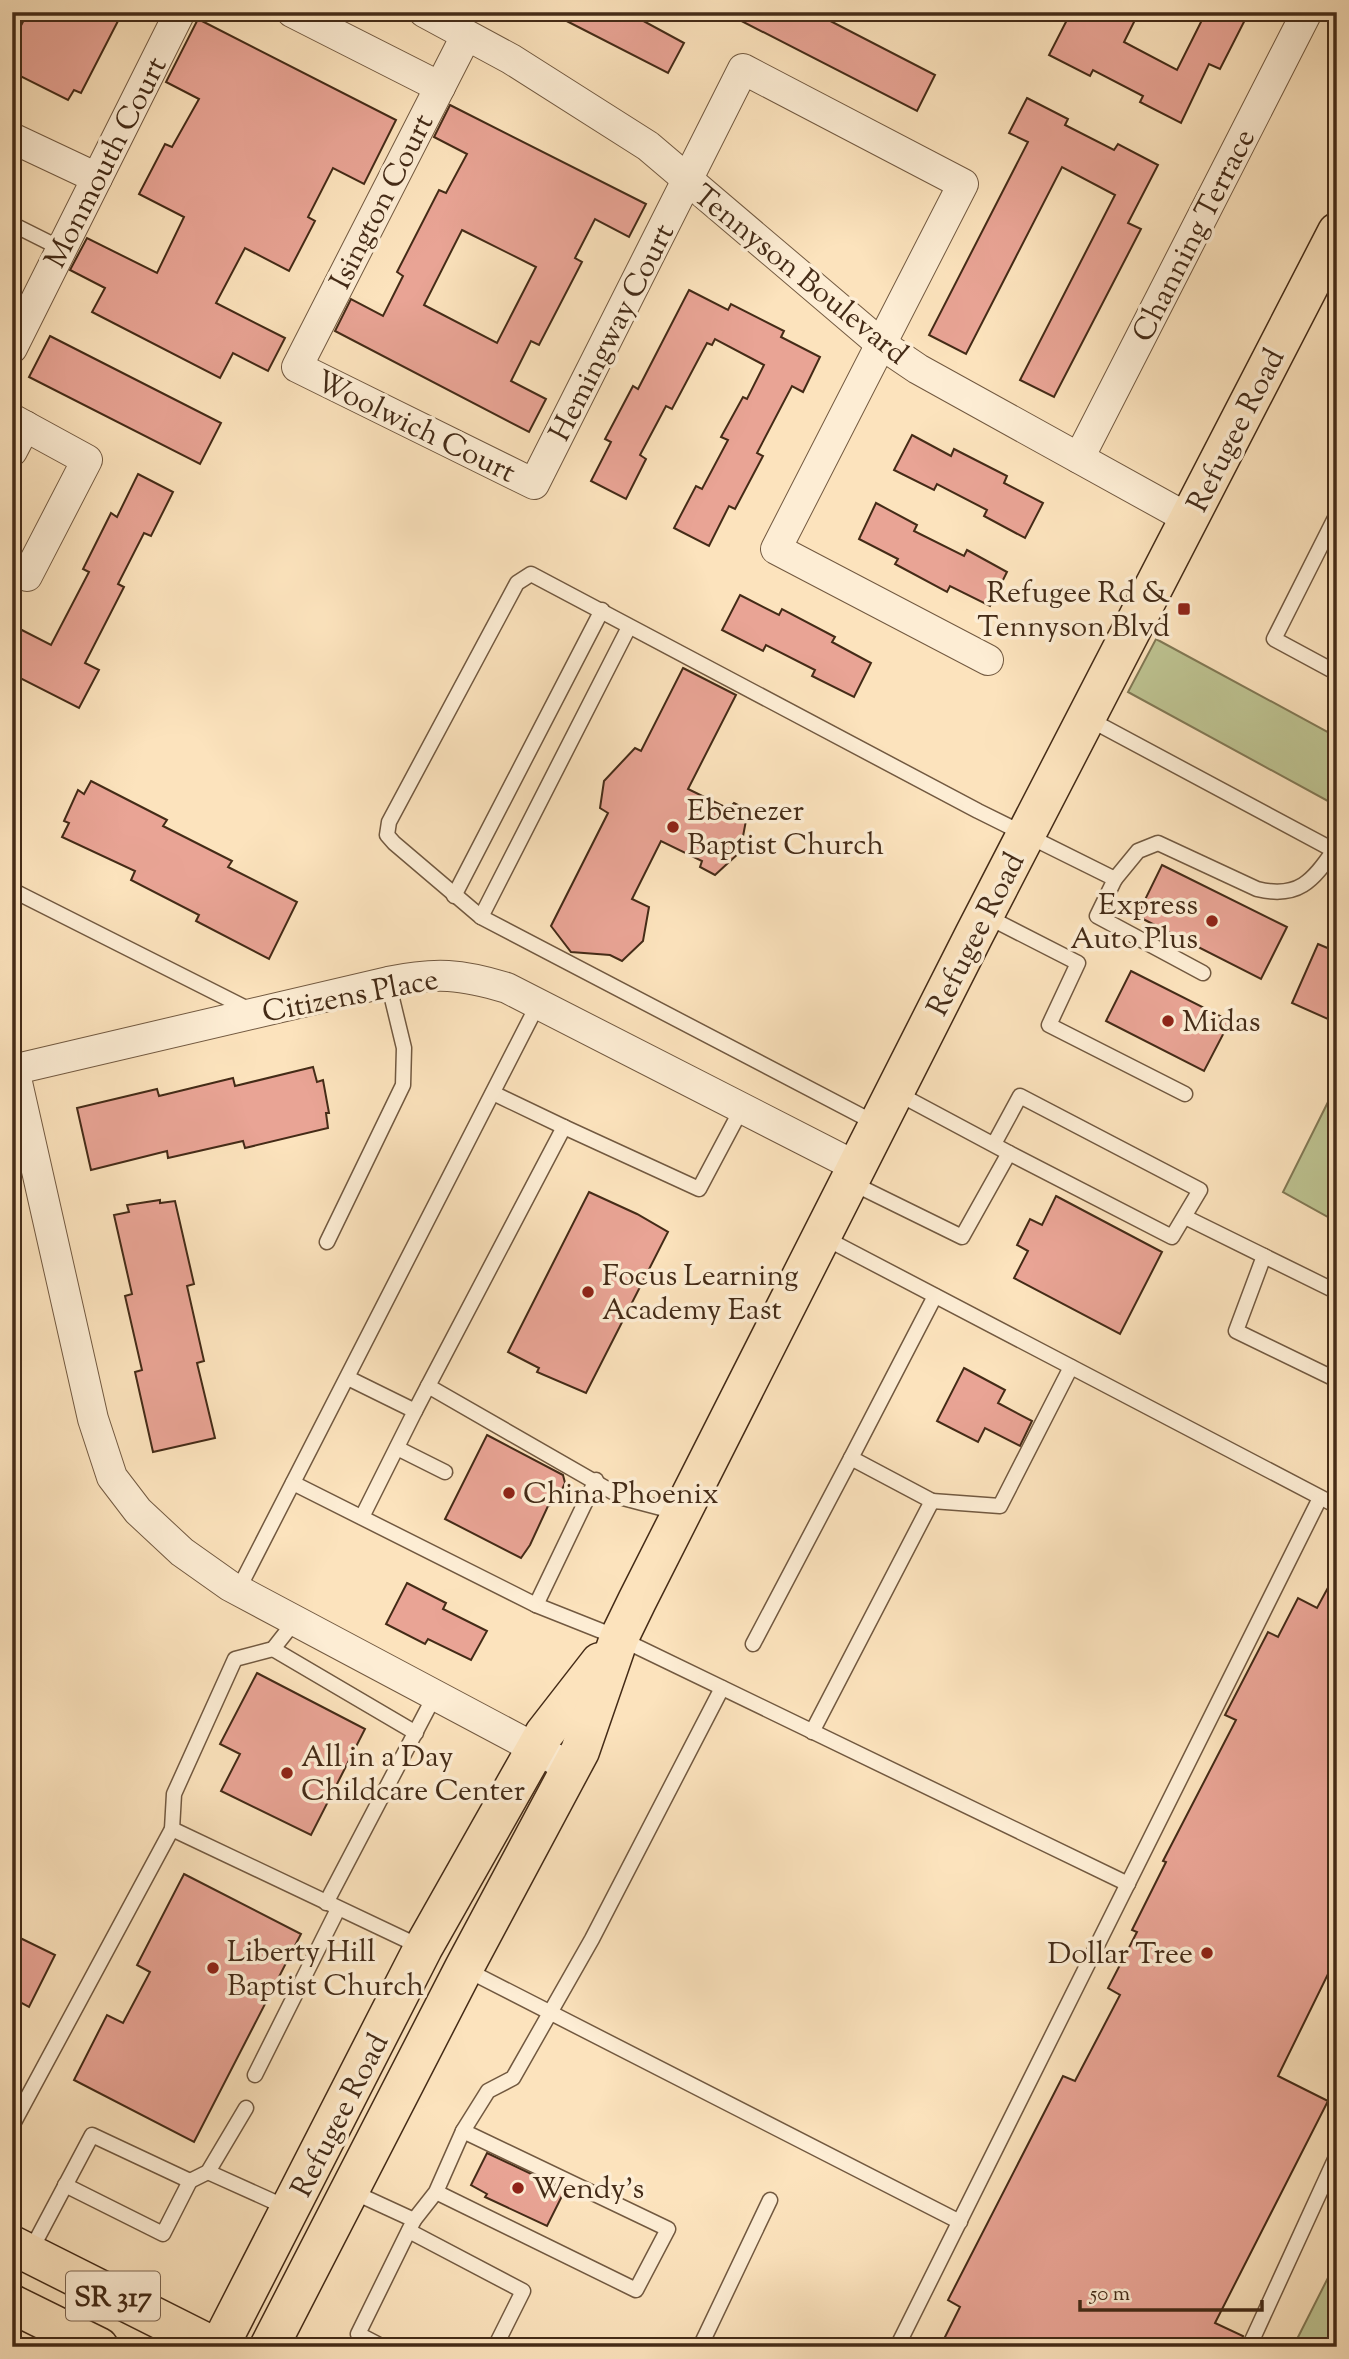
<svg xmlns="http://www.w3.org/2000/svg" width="1349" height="2359" font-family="'Sorts Mill Goudy',serif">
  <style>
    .green { fill: #bec492; stroke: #817854; stroke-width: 2 }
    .building { fill: #e9a495; stroke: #442b17; stroke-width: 2; fill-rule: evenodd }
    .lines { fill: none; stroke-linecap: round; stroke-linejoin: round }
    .lane-casing { stroke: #725940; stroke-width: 17 }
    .street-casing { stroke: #725940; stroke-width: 32 }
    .primary-casing { stroke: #442b17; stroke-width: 41 }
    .lane { stroke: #fdedd4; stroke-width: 14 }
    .street { stroke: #fdedd4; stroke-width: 30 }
    .primary { stroke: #fce3bd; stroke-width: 38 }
    .poi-dot { fill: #8f2418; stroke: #fdedd4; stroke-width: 2.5 }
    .labels { text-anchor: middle; stroke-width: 7; stroke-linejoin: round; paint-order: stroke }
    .shield { fill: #fdedd4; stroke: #7c6550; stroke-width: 2 }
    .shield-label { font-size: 28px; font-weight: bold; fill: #442b17 }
    .street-label { font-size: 30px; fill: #442b17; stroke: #fdedd4 }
    .poi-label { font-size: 30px; fill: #442b17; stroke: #fdedd4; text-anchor: start }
  </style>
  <rect width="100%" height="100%" fill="#fce3bd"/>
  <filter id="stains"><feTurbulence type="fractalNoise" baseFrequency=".00286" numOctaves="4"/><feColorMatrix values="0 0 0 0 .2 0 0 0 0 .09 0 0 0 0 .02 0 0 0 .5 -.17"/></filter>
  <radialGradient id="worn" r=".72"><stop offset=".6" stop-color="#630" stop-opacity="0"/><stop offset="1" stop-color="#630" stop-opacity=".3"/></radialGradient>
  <g class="green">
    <polygon points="1156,639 1337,737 1337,806 1128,692"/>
    <polygon points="1337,1084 1337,1222 1283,1192"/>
    <polygon points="1337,2260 1337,2347 1293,2347"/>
  </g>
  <g class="building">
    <polygon points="28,12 114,12 111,18 118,21 81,93 74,90 68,100 12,72 12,43"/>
    <polygon points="549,12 627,12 684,43 668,73"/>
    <polygon points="724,12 813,12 935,75 917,111"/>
    <polygon points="1071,12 1139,12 1124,42 1177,70 1206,12 1249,12 1220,69 1209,64 1181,123 1140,102 1143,96 1093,70 1090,76 1049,55"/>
    <polygon points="198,19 396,120 364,184 333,168 308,217 315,221 289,271 245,248 216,303 285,338 268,371 233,353 220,378 92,312 105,288 70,270 87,238 157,273 184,217 139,194 165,144 172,147 199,99 166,82"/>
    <polygon points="1027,98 1068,119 1065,125 1114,150 1118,144 1158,165 1128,223 1141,229 1054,397 1020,380 1115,195 1062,167 966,354 929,335 1028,142 1009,133"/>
    <path d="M450 105 646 204 629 237 595 219 575 258 582 262 539 345 531 341 511 381 546 399 529 432 335 331 351 299 383 316 403 276 397 272 439 190 446 193 467 154 434 137ZM462 230 536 267 497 343 424 305Z"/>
    <polygon points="689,290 728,310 731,304 784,331 781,337 820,357 803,392 792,386 757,453 763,456 735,509 729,506 709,546 674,528 696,486 702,489 728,440 721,437 743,397 747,399 764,365 715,339 712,345 707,343 672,409 666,406 640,455 646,459 626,499 591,481 611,442 605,439 633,386 638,389"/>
    <polygon points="50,336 221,423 200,464 29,377"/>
    <polygon points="912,435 951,456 954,449 1007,476 1004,483 1043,503 1025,538 984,516 987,510 937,484 934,490 894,470"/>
    <polygon points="138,474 173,492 151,536 144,533 118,584 124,587 85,663 99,670 79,708 12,674 12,625 51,645 89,572 83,569 111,513 117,517"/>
    <polygon points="876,503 917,525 914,531 964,556 967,550 1007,572 990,606 950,586 947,592 895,564 898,559 859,539"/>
    <polygon points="740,595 779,615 782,609 835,637 832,642 871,663 854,697 812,676 815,670 766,645 763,651 722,630"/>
    <polygon points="683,668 736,695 688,789 729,809 734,803 748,810 740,852 715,875 700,867 702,861 661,841 632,899 649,907 643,941 622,961 610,955 571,952 551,926 608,813 600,808 604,781 635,748 641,751"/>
    <polygon points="91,781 167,820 163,826 232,861 228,867 297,902 269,959 196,921 199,915 131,880 135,871 62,837 69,823 64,821 78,790 84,794"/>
    <polygon points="1162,865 1287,927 1261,979 1137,916"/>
    <polygon points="1318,944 1337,952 1337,1023 1292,1003"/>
    <polygon points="1131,971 1230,1021 1204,1071 1106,1021"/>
    <polygon points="313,1067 317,1082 323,1080 329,1113 326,1113 328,1128 245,1148 243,1141 168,1158 167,1151 91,1170 77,1108 157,1089 159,1096 233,1078 235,1086"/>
    <polygon points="589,1192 637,1214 668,1232 586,1393 537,1372 539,1368 508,1352"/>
    <polygon points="1056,1196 1162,1252 1120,1334 1014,1278 1028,1251 1017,1245 1030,1219 1042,1225"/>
    <polygon points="160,1200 160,1203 175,1201 194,1284 187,1286 204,1361 197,1363 215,1438 153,1452 135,1372 142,1370 125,1296 132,1294 114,1215 129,1212 127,1205"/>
    <polygon points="964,1368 1005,1390 998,1403 1032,1421 1020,1446 985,1428 978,1442 937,1421"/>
    <polygon points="487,1435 563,1475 565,1483 556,1503 548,1506 530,1545 521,1558 445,1519"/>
    <polygon points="1337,1571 1337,1978 1328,1974 1278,2076 1328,2101 1215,2323 1243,2336 1240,2347 940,2347 960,2307 948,2300 1063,2076 1075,2081 1120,1995 1108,1988 1137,1932 1132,1930 1166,1862 1163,1861 1236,1720 1225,1715 1268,1632 1278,1637 1298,1598 1317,1608"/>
    <polygon points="407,1583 446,1603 443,1609 487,1631 471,1660 428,1639 425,1644 386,1624"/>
    <polygon points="257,1673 365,1729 311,1835 221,1791 240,1754 220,1744"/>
    <polygon points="184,1874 301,1934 194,2142 74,2080 107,2015 123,2023 150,1972 137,1965"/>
    <polygon points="12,1934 55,1955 29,2007 12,1998"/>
    <polygon points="487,2153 565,2190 547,2226 485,2197 487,2194 471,2185"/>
  </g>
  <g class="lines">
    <defs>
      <g id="lane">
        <polyline points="12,224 62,249"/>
        <polyline points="1337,514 1274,639 1337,673"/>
        <polyline points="629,627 481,917 877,1124"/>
        <polyline points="1087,718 1337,852"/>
        <path d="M1115 879 1138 851 1158 843 1257 889C1298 899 1313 881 1334 850"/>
        <polyline points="12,890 250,1010"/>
        <polyline points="454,896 602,610"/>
        <polyline points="986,916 1078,963 1049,1025 1185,1094"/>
        <polyline points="481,917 394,843 387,835 389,822 517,583 531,574 978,811 1115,879 1097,916 1203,973"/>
        <polyline points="493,1093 564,1127"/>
        <polyline points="994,1144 1020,1096 1200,1190 1172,1237 1009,1153"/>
        <polyline points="850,1182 962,1237 1009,1153 895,1092"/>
        <polyline points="1185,1217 1337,1292"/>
        <polyline points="823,1237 1337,1506"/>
        <polyline points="327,1242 403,1085 404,1048 388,982"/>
        <polyline points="1264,1256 1236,1331 1337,1380"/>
        <polyline points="348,1378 415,1411 362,1517"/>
        <polyline points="415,1411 428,1386"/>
        <polyline points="397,1448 445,1472"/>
        <polyline points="293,1483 536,1605 619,1638 1128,1884"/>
        <polyline points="932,1501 1000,1506 1071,1367"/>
        <polyline points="680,1513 623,1498 428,1386 564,1127 699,1189 742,1108"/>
        <polyline points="238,1590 538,1004"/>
        <polyline points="536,1605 596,1480"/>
        <polyline points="753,1644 851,1458"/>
        <polyline points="273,1649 416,1733"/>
        <polyline points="812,1732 932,1501 851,1458 935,1296"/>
        <polyline points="172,1829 421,1947"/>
        <polyline points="326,1903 435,1695"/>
        <polyline points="465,1969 960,2222"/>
        <polyline points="255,2075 338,1909"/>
        <polyline points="12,2126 172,1829 174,1794 235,1659 273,1649 295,1621"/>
        <polyline points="463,2131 488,2091 513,2078 592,1939 722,1688"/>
        <polyline points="208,2172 290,2209"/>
        <polyline points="65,2185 163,2234 190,2181"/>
        <polyline points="351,2191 414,2220 358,2334 383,2347"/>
        <polyline points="414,2220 436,2192 463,2131 668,2229 636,2290 436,2192"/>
        <polyline points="409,2231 523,2291 495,2347"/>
        <polyline points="30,2252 92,2135 190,2181 208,2172 246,2108"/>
        <polyline points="41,2347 52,2324"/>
        <polyline points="700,2347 770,2200"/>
        <polyline points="897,2347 1320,1498"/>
        <polyline points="1249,2347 1337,2155"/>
      </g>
      <g id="street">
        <polyline points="292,12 440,87"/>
        <polyline points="424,12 511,59 648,146 881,344 918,369 1189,519"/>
        <polyline points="466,36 297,367 534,484 743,69 963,184 776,549 988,660"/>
        <polyline points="12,138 97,178"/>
        <polyline points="12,348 180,12"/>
        <polyline points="12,419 87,460 27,576 12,568"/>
        <polyline points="12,451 25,426"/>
        <polyline points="1079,458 1307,12"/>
        <polyline points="14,1069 93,1419 112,1477 138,1511 182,1552 230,1586 555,1759"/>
        <path d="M12 1070 388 982C436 972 461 974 507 988L857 1167"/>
      </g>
      <g id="primary">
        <polyline points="12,2245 215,2347"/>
        <polyline points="12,2304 99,2347"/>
        <polyline points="219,2347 423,1948 544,1734 600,1662"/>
        <polyline points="269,2347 464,1968 580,1751 619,1638 637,1601 974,935 1337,232"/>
      </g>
    </defs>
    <use href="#lane" class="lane-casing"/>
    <use href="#street" class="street-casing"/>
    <use href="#primary" class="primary-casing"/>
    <use href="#lane" class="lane"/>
    <use href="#street" class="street"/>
    <use href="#primary" class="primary"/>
  </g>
  <g class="poi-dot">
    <rect x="1177" y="602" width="14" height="14" rx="3.5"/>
    <circle cx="673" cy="827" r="7"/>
    <circle cx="1212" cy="921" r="7"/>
    <circle cx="1168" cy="1021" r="7"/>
    <circle cx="588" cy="1292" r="7"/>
    <circle cx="509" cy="1493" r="7"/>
    <circle cx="287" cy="1773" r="7"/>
    <circle cx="1207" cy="1953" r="7"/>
    <circle cx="213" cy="1968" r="7"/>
    <circle cx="518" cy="2188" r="7"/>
  </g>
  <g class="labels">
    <rect class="shield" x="66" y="2271.5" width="94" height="49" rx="5"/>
    <g class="shield-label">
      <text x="113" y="2306">SR 317</text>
    </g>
    <g class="street-label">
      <text transform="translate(105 162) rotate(-63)" y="10">Monmouth Court</text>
      <text transform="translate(381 201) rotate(-63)" y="10">Isington Court</text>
      <text transform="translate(1193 235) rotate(-63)" y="10">Channing Terrace</text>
      <text transform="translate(801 274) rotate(39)" y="10">Tennyson Boulevard</text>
      <text transform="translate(611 332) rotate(-63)" y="10">Hemingway Court</text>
      <text transform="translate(416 426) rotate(26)" y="10">Woolwich Court</text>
      <text transform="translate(1235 430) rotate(-63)" y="10">Refugee Road</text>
      <text transform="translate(975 934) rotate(-63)" y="10">Refugee Road</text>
      <text transform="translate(350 995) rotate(-11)" y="10">Citizens Place</text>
      <text transform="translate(339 2115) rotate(-63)" y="10">Refugee Road</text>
    </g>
    <g class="poi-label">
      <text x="1170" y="602" text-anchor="end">Refugee Rd &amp;<tspan x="1170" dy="34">Tennyson Blvd</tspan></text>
      <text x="687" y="820">Ebenezer<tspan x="687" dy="34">Baptist Church</tspan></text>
      <text x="1198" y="914" text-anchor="end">Express<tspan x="1198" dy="34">Auto Plus</tspan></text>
      <text x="1182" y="1031">Midas</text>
      <text x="602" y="1285">Focus Learning<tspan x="602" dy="34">Academy East</tspan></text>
      <text x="523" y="1503">China Phoenix</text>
      <text x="301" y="1766">All in a Day<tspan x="301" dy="34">Childcare Center</tspan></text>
      <text x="227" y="1961">Liberty Hill<tspan x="227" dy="34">Baptist Church</tspan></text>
      <text x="1193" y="1963" text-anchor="end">Dollar Tree</text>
      <text x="532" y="2198">Wendy's</text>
    </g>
  </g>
  <rect width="1349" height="2359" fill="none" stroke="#fce3bd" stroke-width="42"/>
  <rect x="14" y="14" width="1321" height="2331" fill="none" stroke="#442b17" stroke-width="3.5"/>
  <rect x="21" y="21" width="1307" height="2317" fill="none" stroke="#442b17" stroke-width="2"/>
  <path d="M1080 2300v10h182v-10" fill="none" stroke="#442b17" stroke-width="3.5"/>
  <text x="1090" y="2300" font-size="21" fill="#442b17" stroke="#fdedd4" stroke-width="5" paint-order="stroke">50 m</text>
  <rect width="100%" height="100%" filter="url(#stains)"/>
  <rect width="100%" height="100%" fill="url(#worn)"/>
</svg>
